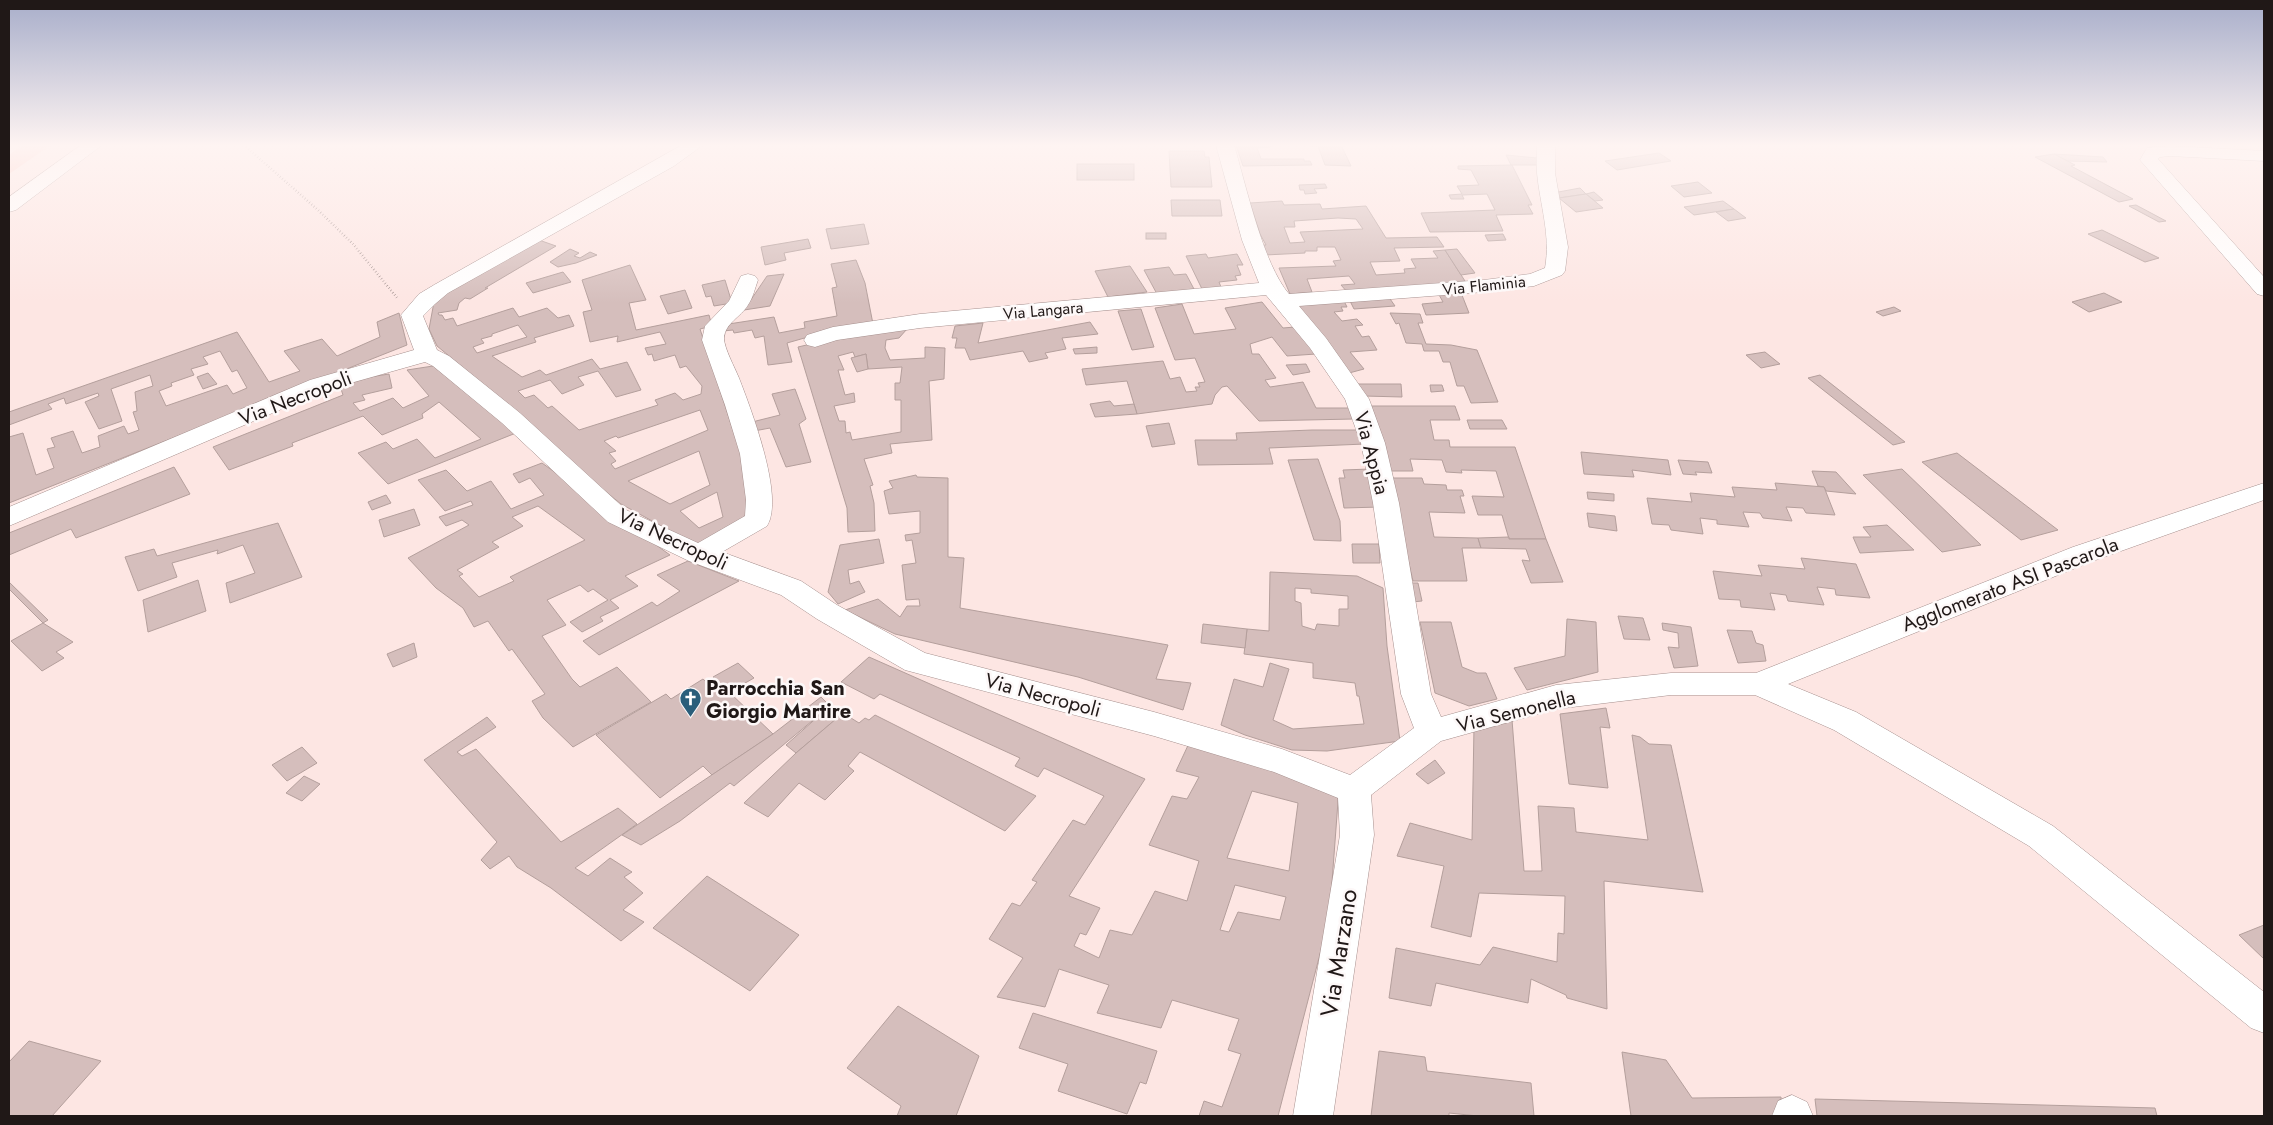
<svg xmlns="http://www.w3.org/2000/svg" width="2273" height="1125" font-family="Jost,sans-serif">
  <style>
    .green { fill: #fdc8c2 }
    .building { fill: #d5bebc; stroke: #b49f9c; fill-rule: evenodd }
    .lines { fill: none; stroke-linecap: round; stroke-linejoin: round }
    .minor-casing { stroke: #a6908e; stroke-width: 1 }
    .highway-casing { stroke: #a6908e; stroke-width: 1 }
    .path { stroke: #887977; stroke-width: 2.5; stroke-dasharray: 0.5 2.5; stroke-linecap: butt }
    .minor { fill: #fff; fill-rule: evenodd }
    .highway { fill: #fff; fill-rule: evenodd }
    .labels { text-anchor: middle; stroke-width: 5; stroke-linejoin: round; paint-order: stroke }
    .far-street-label { font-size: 16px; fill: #201817; stroke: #fdf8f8 }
    .street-label { font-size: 20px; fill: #201817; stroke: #fdf8f8 }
    .poi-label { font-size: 20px; font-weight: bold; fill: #201817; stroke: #fdf8f8; text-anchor: start }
    .near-street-label { font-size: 24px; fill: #201817; stroke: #fdf8f8 }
  </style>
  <rect width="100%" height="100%" fill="#fde6e3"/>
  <polygon class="green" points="23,145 51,145 9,174 9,155"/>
  <g class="building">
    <polygon points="1236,145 1270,145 1270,147 1257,148 1261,159 1304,159 1304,161 1310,161 1312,165 1243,166"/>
    <polygon points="1299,145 1341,145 1351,166 1325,165 1318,146"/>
    <polygon points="1169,151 1204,151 1205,157 1209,157 1212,187 1171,187"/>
    <polygon points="1659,153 1671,161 1617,170 1605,161"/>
    <polygon points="2054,154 2103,157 2107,162 2067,161"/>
    <polygon points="2054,154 2075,165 2071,166 2133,199 2119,202 2035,157"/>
    <polygon points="1506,155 1537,158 1538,165 1511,165"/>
    <rect x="1077" y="164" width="57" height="16"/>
    <polygon points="1512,165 1532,205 1528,205 1533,214 1496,215 1503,231 1430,232 1421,213 1495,210 1487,194 1462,195 1464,199 1451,199 1449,195 1462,194 1457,186 1479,185 1471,170 1458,169 1458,166"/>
    <polygon points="1698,182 1712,193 1684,197 1671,186"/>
    <polygon points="1325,184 1327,188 1314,189 1317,193 1305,194 1304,190 1300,190 1299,185"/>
    <polygon points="1580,188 1586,194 1559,198 1553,193"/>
    <polygon points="1594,192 1603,200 1595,201 1586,194"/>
    <polygon points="1586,194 1603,208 1576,212 1559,198"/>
    <polygon points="1171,200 1220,200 1222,216 1172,216"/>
    <path d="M1282 201 1284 205 1320 204 1322 209 1366 206 1386 238 1437 237 1444 247 1394 248 1400 261 1370 262 1376 275 1405 273 1404 269 1416 268 1411 259 1438 258 1433 251 1445 250 1465 281 1348 293 1341 285 1355 284 1349 276 1307 279 1312 292 1290 294 1279 268 1336 266 1333 261 1341 260 1335 247H1317V251H1305V253L1265 255 1263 245H1266L1260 234 1250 203ZM1338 218 1356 219 1363 229 1300 232 1305 242 1290 243 1284 227H1295L1294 221Z"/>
    <polygon points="1723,201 1734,209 1694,215 1684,207"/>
    <polygon points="2136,205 2166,221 2159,222 2129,206"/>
    <polygon points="1734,209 1746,218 1728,221 1716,212"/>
    <polygon points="864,224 869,244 831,249 826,229"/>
    <polygon points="2102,230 2159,258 2145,262 2088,234"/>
    <rect x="1146" y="233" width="20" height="6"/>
    <polygon points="1503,234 1506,240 1488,241 1485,235"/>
    <path d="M536 239 556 246 485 288H488L470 299 465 298 459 303 457 310 438 313 439 315H442L445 320 453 318 457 326 513 308 519 317 547 308 558 318 569 315 574 326 534 338 536 342 492 356 522 377 540 370 546 375 592 359 600 369 627 362 641 390 616 397 598 371 578 377 584 385 562 394 550 380 518 391 525 398 534 395 548 408 552 406 579 430 658 405 655 400 675 393 683 400 701 394 702 386 686 366 680 368 675 355 654 361 652 354 648 355 645 348 666 344 660 332 617 342 618 336 590 342 583 312 592 310 582 280 630 265 646 300 629 303 636 330 709 315 712 326 700 329 750 482 751 518 698 546 621 504 562 456 523 417 437 346 429 329 434 302 451 289ZM518 325 527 337 477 353 473 347 484 343 481 339 492 336V334ZM700 410 708 430 615 469 611 464 616 461 609 453 616 451 604 441 616 436 618 438ZM699 451 710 485 670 504 628 481ZM717 492 723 517 699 528 680 511Z"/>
    <polygon points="808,239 811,248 784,253 786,260 765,265 761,247"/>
    <polygon points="570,249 579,253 574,256 580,258 590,252 597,255 576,263 558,267 550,262"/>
    <polygon points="1457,249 1475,273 1461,275 1445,250"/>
    <polygon points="1206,254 1208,258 1237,254 1243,265 1237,265 1241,275 1235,276 1237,280 1219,282 1221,287 1202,289 1186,256"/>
    <polygon points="856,260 865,283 873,324 829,331 787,343 792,362 768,365 764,336 755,338 752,330 734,333 733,330 723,331 722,325 774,317 779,333 805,328 804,322 837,316 832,288 837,287 831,264"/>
    <polygon points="1130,266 1147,292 1108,297 1095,271"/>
    <polygon points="1169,267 1174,275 1186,274 1194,289 1157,294 1144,270"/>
    <polygon points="563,272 571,282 533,293 526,283"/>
    <polygon points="784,274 770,306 744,310 767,276"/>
    <polygon points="725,280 732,303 714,306 711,296 706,297 702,285"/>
    <polygon points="685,290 692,308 668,314 660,296"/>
    <polygon points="1460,290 1469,313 1426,315 1422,304 1443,302 1438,293"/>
    <polygon points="2104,293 2122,302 2089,312 2072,302"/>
    <polygon points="1388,296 1395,306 1354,309 1349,299"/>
    <polygon points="1343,299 1347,307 1341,307 1343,311 1334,312 1342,321 1357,319 1363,325 1355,326 1362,337 1369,336 1377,350 1350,352 1364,369 1349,373 1293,305"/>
    <polygon points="1262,302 1283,328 1295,327 1316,354 1287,356 1272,337 1250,344 1252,354 1259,354 1276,378 1265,380 1270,387 1303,382 1316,408 1349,408 1354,419 1259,421 1227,386 1222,387 1215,395 1212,404 1137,414 1127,381 1086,385 1082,369 1163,361 1170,379 1180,377 1186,392 1197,391 1195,387 1200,387 1198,383 1205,382 1195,358 1175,360 1155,308 1182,304 1194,334 1236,329 1225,308"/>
    <polygon points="1894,307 1901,311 1883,316 1876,312"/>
    <polygon points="1141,309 1154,347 1132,350 1118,311"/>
    <path d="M399 313 407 345 9 503V437L23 433 36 475 54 468 47 449 55 447 51 438 73 431 82 453 100 447 98 436 124 426 128 434 139 430 133 412 137 411 135 392 153 386 150 375 111 389 122 421 99 429 85 402 99 396 98 393 66 404 64 398 48 404 52 409 9 425V412L237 332 269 382 300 371 284 351 322 339 337 356 380 337 377 322ZM220 351 232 372 237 370 247 388 233 394 227 385 166 406 159 391 172 386 171 383 194 375 191 369 208 364 203 357Z"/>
    <polygon points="1390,313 1420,314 1423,323 1418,323 1426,344 1451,345 1477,350 1498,402 1471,403 1464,386 1457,386 1450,362 1443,362 1439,351 1424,351 1422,344 1406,343 1399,323 1396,324"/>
    <polygon points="1090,322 1098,334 1062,338 1066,349 1045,353 1048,358 1029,362 1023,351 970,360 965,348 955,348 957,338 952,338 955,326 983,323 978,343"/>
    <path d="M907 329 899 338 886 340 885 348 890 360 925 358V347L945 348 944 379 929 381 932 440 890 444 892 453 864 459 873 485 870 486 874 503 875 531 848 532 847 508 798 347 862 332ZM853 352 855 357 866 354 868 369 902 367 900 383H895V400H901V432L852 440 850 432 846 433 845 421H839L834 406 855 402 854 393 845 395 838 370H844L838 356Z"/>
    <polygon points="1097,347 1097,353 1075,354 1073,349"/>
    <polygon points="1765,352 1780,364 1761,368 1746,355"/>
    <polygon points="866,354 868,369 857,372 851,358"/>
    <polygon points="1306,364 1310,372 1293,375 1286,365"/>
    <polygon points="433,366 516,433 388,484 358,453 386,442 393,449 417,439 435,458 481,439 439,402 422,414 423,418 382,435 363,416 292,443 293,446 229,470 213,447 343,395 340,386 370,377 389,374 392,388 362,395 365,400 353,403 360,411 393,398 403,408 429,396 407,370"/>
    <polygon points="208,373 217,384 203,389 197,377"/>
    <polygon points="1820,375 1905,442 1893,445 1808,378"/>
    <polygon points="1356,384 1401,384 1402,397 1364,396"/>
    <polygon points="1430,385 1442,385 1444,391 1431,392"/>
    <polygon points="795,389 806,419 799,424 811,462 786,467 770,428 754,431 752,422 780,415 772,394"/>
    <polygon points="1110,401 1114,406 1134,404 1137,414 1095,417 1090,404"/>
    <polygon points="1366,406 1455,406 1460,420 1430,420 1434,440 1449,440 1450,447 1515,447 1546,539 1509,539 1502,515 1478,515 1472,496 1504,497 1496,471 1461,470 1462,473 1446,472 1442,460 1410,459 1413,471 1388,471"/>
    <polygon points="1467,420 1502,420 1507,429 1470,429"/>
    <polygon points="1169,423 1175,444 1152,447 1146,426"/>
    <polygon points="1312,430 1360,430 1365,444 1269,448 1273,464 1198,465 1195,440 1237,440 1236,433"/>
    <polygon points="1581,452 1668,460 1671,475 1632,470 1634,477 1584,474"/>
    <polygon points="1957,453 2058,530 2021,540 1922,462"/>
    <polygon points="1318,459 1340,521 1341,541 1314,540 1288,460"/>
    <polygon points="1678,460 1708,462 1712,473 1695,472 1697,475 1683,474"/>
    <path d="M542 463 670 555 625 576 638 586 610 600 619 608 600 617 603 621 582 632 570 622 608 600 593 589 588 592 580 585 547 600 566 625 542 636 572 679 580 687 617 667 651 702 573 747 543 718 532 701 545 694 512 649 509 651 488 621 474 627 463 608 436 588 408 558 469 525 462 520 446 526 439 517 473 505 471 501 445 511 418 480 446 470 467 491 491 481 511 509 544 495 530 478 519 483 513 474ZM538 506 585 540 510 577 514 581 479 597 459 576 463 574 457 570 499 547 492 542 523 526 512 517Z"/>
    <polygon points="174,467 190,494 76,538 71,529 9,555 9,533"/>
    <polygon points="1370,469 1380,507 1344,508 1339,478 1345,478 1343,470"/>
    <polygon points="1902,469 1981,545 1942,552 1863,475"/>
    <polygon points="1812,471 1836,472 1856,494 1826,491 1824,487 1818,486"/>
    <polygon points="916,475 917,477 948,478 948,557 964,558 960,608 1168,645 1156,679 1191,683 1183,710 1078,677 895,634 845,610 878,599 900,617 907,606 920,606 919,599 906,600 902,565 916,563 912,540 906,541 905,535 920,533 920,511 889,514 884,491 893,488 889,481"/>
    <polygon points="1389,478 1422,478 1424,484 1446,485 1447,490 1462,490 1464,496 1460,496 1465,513 1429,512 1434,537 1478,538 1481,548 1462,548 1467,581 1413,581"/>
    <polygon points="1775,483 1824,487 1835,515 1806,513 1803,508 1786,507 1792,521 1763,518 1760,513 1743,512 1749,527 1717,524 1717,520 1700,518 1703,534 1671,530 1669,525 1652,524 1647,498 1692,502 1690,493 1735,497 1732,487 1777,490"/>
    <polygon points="1587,492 1614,494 1614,501 1588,499"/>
    <polygon points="386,495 391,503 372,510 368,502"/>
    <polygon points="414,509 420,525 384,537 379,520"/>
    <polygon points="1587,513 1615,516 1617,531 1589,527"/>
    <polygon points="278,523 302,577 230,603 226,583 255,573 243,545 217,554 218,550 172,563 177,577 138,591 125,557 154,549 157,556"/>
    <polygon points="1887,525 1914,550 1860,553 1853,537 1871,537 1863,527"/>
    <polygon points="1509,537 1509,539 1546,539 1563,582 1531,583 1522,560 1530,561 1526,549 1481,548 1478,538"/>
    <polygon points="879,539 884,563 848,570 850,584 859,581 865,592 838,604 828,592 840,545"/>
    <polygon points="1352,544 1379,544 1380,563 1353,563"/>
    <polygon points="1801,558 1856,564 1870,598 1836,595 1835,589 1817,587 1824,605 1788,601 1786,595 1770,593 1775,610 1741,607 1740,600 1719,599 1713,571 1762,576 1758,565 1805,569"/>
    <polygon points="688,561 739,581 599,655 583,641 652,602 657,606 680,591 657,575"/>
    <path d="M1270 572 1357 576 1383 588 1387 646 1400 741 1327 751 1292 750 1245 735 1221 725 1234 679 1263 687 1270 663 1289 669 1273 720 1293 729 1364 724 1359 696H1357L1355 683 1313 678V663L1244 654 1247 629 1269 631ZM1295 588 1311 589V593L1348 596V609H1339V626L1317 624 1315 630 1302 626 1301 603 1295 601Z"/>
    <polygon points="198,580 206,611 148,632 143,600"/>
    <polygon points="9,582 48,620 43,623 9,589"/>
    <polygon points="1408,583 1418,583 1422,601 1412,602"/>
    <polygon points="1618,616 1643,618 1650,640 1624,639"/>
    <polygon points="1567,619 1596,622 1598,672 1527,690 1514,668 1565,656"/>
    <polygon points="1420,622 1451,622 1462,667 1477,673 1486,673 1497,699 1469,706 1435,693"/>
    <polygon points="43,623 73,642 56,652 64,658 42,671 11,641"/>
    <polygon points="1662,623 1691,627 1698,666 1674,668 1668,647 1679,648 1678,633 1663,630"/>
    <polygon points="1203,624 1247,629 1245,648 1201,643"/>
    <polygon points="1727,630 1752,631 1756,643 1763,645 1766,661 1738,663"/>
    <polygon points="414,643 417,657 393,667 387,654"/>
    <path d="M869 657 1145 779 1069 896 1100 908 1086 935 1080 933 1074 946 1099 958 1110 930 1132 935 1155 891 1187 901 1199 861 1149 845 1172 796 1187 799 1199 777 1176 771 1191 739 1339 788 1332 882 1327 927 1278 1116H1199L1204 1101 1222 1107 1241 1054 1228 1050 1239 1019 1172 1000 1161 1028 1097 1013 1109 985 1059 969 1045 1007 997 997 1023 958 989 939 1012 903 1020 906 1037 882 1032 880 1073 820 1085 825 1104 796 1044 768 1038 777 1015 766 1020 758 880 694 874 699 841 682ZM1252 791 1298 803 1289 871 1227 858ZM1235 885 1286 897 1280 920 1238 912 1229 932 1220 930Z"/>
    <polygon points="738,663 754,678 729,692 773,734 712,775 703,766 660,798 596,735 666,694 671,699 703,679 721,696 727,691 713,677"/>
    <polygon points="821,697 830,706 734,786 730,783 680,821 641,845 622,835 773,734"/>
    <polygon points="830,706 843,713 796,753 786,745"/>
    <polygon points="1606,708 1610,728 1600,727 1608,788 1569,784 1560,714"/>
    <polygon points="843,713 859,723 865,718 869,720 875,715 1036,796 1005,831 860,752 848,766 854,771 825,800 799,783 768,817 744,803 796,753"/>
    <polygon points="487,717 496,727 457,752 462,756 476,749 561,842 618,808 637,824 575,868 588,876 610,858 632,872 624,877 643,893 623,910 644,922 621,941 551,888 517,867 509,856 490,869 481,860 497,842 424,760"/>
    <polygon points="1512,720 1524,871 1542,871 1538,806 1574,808 1576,832 1648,840 1632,735 1640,737 1649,744 1671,745 1703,892 1604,881 1607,1009 1567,998 1566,995 1531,979 1528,1003 1436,983 1431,1006 1389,998 1396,948 1480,965 1493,947 1557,962 1558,933 1564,934 1565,896 1479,893 1471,937 1431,927 1444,866 1397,856 1410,823 1472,840 1474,727"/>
    <polygon points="302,747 317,763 287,781 272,765"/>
    <polygon points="1435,760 1445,773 1428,784 1416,774"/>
    <polygon points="304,776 320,784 302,801 286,793"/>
    <polygon points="707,876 799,935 750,991 653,928"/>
    <polygon points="2264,925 2264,959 2239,935"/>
    <polygon points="898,1006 979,1056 956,1116 897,1116 901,1106 847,1068"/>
    <polygon points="1033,1013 1157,1051 1146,1084 1140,1082 1127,1114 1058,1091 1068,1064 1019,1048"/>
    <polygon points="29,1041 101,1061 52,1116 9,1116 9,1062"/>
    <polygon points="1379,1051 1425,1057 1427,1071 1531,1083 1534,1116 1478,1116 1449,1113 1449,1116 1371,1116"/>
    <polygon points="1622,1052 1666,1060 1692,1098 1781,1097 1782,1116 1631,1116"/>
    <polygon points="1815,1099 2155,1108 2157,1116 1817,1116"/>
  </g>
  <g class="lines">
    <defs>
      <g id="minor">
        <path d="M682 145H703L674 166 448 293 435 304 423 316 437 350 449 356 520 413 626 510 698 543 745 516 746 500 740 454 725 405 702 340 705 326 729 301 741 276 748 274 755 276 758 280C755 288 753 298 748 305 741 317 725 323 724 338 724 348 735 368 739 378 751 409 785 498 767 526L722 552 801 581 837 605 925 653 1154 712 1282 749 1350 775 1414 728 1401 694 1373 503 1361 443 1345 399 1310 348 1266 295 920 328 837 340 815 347 807 345 804 340 807 335 833 327 920 314 1259 283 1242 240 1216 145H1234C1246 185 1263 264 1289 294L1484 280 1530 274 1545 268C1551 235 1540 205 1537 173 1536 164 1537 154 1537 145H1555V173L1568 247 1565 271 1562 275 1534 286 1484 292 1299 306 1326 338 1369 399 1385 443 1399 503 1431 694 1441 717 1556 685 1671 673H1756L2073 547 2264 483V500L2093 561 1788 684 1856 712 2053 826 2264 992V1033L2251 1028 2029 846 1834 730 1755 695H1671L1556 709 1441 741 1371 795 1374 835 1333 1116H1293L1340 835 1338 798 1274 772 1154 736 905 670 817 619 781 595 689 561 608 522 502 423 433 366 425 362 326 390 9 526V507L310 380 414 350 401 315 419 294 434 285Z"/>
        <polygon points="2170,146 2264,151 2264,161 2170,156 2160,157 2158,159 2264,277 2264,296 2257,294 2140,160 2147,148"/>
        <polygon points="1792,1095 1807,1102 1813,1116 1772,1116 1778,1101"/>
      </g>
      <polygon id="highway" points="81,145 102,145 16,210 9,212 9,197"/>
    </defs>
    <use href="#minor" class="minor-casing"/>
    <use href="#highway" class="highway-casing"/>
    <polyline class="path" points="244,145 318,210 353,244 398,299"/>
    <use href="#minor" class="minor"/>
    <use href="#highway" class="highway"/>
  </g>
  <linearGradient id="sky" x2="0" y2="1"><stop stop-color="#a8aeca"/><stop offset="0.48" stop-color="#fef4f2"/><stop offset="1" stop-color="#fef4f2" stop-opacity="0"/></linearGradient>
  <rect width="2273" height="303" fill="url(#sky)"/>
  <defs>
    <symbol id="church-pin" viewBox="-11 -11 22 30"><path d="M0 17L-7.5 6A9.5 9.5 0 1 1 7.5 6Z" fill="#2a5e7a" stroke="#fdf8f8"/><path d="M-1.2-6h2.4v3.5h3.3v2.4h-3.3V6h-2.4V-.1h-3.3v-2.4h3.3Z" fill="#fff"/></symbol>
  </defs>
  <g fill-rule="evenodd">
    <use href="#church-pin" x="678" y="686" width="25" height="34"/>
  </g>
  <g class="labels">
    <g class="far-street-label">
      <text transform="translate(1484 285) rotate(-6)" y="6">Via Flaminia</text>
      <text transform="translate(1043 310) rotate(-5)" y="6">Via Langara</text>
    </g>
    <g class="street-label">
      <text transform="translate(295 398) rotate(-21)" y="7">Via Necropoli</text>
      <text transform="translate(1372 453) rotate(75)" y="7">Via Appia</text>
      <text transform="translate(673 539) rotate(25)" y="7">Via Necropoli</text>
      <text transform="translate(2010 584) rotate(-21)" y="7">Agglomerato ASI Pascarola</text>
      <text transform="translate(1043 695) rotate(15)" y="7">Via Necropoli</text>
      <text transform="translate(1516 711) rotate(-14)" y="7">Via Semonella</text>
    </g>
    <g class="poi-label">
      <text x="706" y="695">Parrocchia San<tspan x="706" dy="23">Giorgio Martire</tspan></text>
    </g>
    <g class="near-street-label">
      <text transform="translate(1339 953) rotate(-81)" y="8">Via Marzano</text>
    </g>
  </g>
  <rect width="2273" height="1125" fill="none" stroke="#201817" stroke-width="20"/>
</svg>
